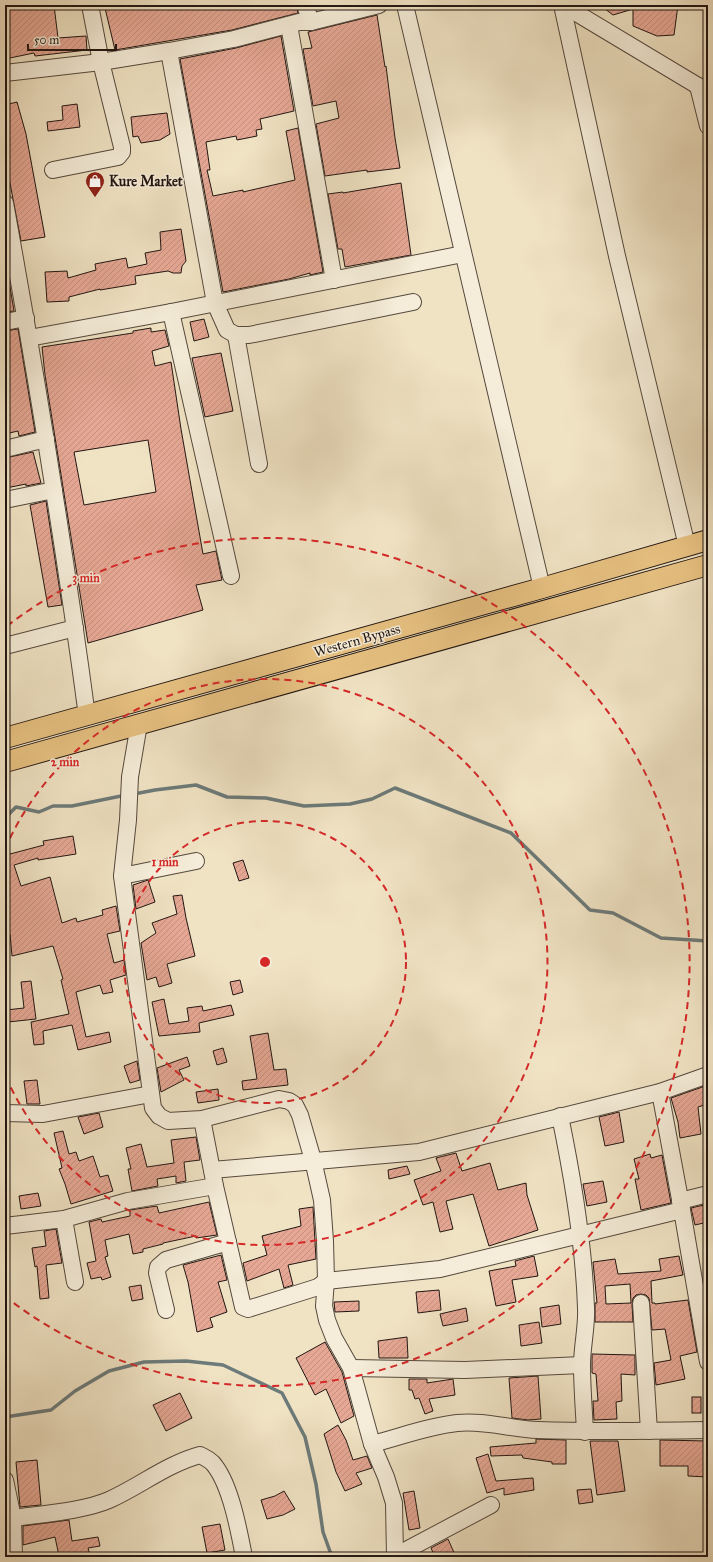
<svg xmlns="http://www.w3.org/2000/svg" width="713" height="1562" font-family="'IM FELL Great Primer',serif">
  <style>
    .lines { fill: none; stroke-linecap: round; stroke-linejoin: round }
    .stream { stroke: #6c7a79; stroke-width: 3.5 }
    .building { fill: url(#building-hatch); stroke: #211612; fill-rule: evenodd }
    .minor-casing { stroke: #55493e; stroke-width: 18 }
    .major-casing { stroke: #211612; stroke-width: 22 }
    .minor { stroke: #f5edd9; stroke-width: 16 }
    .major { stroke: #e8c282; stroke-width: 20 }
    .ring { fill: none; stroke: #d62828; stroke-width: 2; stroke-dasharray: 7 5 }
    .labels { text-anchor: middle; stroke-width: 3; stroke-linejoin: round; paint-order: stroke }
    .poi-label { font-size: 14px; font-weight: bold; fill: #211612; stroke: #f5edd9; text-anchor: start }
    .street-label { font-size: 14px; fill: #211612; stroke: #f5edd9 }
    .centre { fill: #d62828; stroke: #f5edd9; stroke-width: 2 }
    .ring-label { font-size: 12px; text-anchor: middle; font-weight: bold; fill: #d62828; stroke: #f5edd9; stroke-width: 3; stroke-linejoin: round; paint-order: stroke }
  </style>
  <defs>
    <pattern id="building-hatch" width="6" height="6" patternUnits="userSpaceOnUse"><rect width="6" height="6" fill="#e6a895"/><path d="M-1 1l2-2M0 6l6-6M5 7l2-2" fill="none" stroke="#c5907f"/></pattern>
  </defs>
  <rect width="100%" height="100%" fill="#f0e3c4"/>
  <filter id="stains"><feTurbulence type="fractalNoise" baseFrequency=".005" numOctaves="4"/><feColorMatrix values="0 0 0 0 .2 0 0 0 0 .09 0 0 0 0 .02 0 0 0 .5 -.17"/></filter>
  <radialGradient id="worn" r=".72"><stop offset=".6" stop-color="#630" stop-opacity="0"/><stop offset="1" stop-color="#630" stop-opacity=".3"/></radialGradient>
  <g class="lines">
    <g class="stream">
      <polyline points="134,794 155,790 196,785 227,797 266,798 304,806 350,804 372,799 395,788 511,833 590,910 613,913 661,938 708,941"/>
      <polyline points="5,818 16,807 39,812 53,806 72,806 126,795"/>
      <polyline points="5,1417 51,1410 75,1391 109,1371 144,1362 186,1361 223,1365 282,1393 305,1437 316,1484 323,1532 332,1557"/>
    </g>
  </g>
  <g class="building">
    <polygon points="5,5 54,5 58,38 86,36 87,50 35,56 34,53 5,59"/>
    <polygon points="117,5 296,5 298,13 232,30 115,50 105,8"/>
    <polygon points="600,5 638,5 638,7 664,9 664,5 678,5 674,35 657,36 633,26 633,9 613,15"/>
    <polygon points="377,15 385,67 386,66 395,138 400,168 367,172 367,170 325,176 316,124 339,118 336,101 313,106 303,49 312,48 308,32"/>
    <polygon points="281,36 294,111 260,119 262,129 256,130 257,136 237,140 236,136 206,142 210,170 207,170 213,196 243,190 243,192 295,180 286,131 298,128 323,272 310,275 310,273 289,279 223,292 180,59 236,48"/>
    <polygon points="17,102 26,134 45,237 21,241 5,157 5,105"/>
    <polygon points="77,104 80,127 48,131 47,122 63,120 62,106"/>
    <polygon points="167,113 170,134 160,140 141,143 138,136 133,137 131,117"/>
    <polygon points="401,183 411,255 345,267 342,249 338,249 328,194 343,192 343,193"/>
    <polygon points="181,229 186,261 182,266 181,273 173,273 168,271 135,276 136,284 100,290 100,289 69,297 69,301 47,302 45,272 67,271 68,278 96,270 95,264 126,258 128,268 147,264 145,253 161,250 160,232"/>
    <polygon points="5,281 9,281 14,311 5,312"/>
    <polygon points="204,319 209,337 194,341 190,322"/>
    <path d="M151 328V332L165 330 169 346 152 351 155 366 171 362 181 429 203 554 216 551 222 580 196 585 203 610 88 643 45 375 42 347 133 333V331ZM148 440 156 492 84 505 74 452Z"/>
    <polygon points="18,329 35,432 19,436 18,431 5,434 5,379 9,378 5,358 5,331"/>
    <polygon points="221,353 233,411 205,417 192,358"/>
    <polygon points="33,452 41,483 26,486 26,484 6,488 5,458"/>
    <polygon points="46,501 62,605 48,607 30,505"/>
    <polygon points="73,836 76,854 38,860 38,858 14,865 21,886 50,877 62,923 76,918 77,922 103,915 102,910 116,906 120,931 107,934 114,963 124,960 126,975 110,980 113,992 103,994 100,985 76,992 86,1037 109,1032 111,1042 78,1050 72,1025 43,1031 44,1044 34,1045 31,1022 69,1014 61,980 63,979 53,946 12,956 10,934 5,935 5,843 7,843 10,854 44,845 43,841"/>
    <polygon points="243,860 249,878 239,881 233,863"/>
    <polygon points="148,880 155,902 136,909 133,885"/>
    <polygon points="182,895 186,918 195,956 167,964 172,983 159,987 156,977 147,980 141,943 156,933 152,923 177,914 173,896"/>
    <polygon points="240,980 243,992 233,995 230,982"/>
    <polygon points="31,981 36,1019 8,1022 6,1010 24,1008 21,982"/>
    <polygon points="164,999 169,1024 189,1021 187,1008 202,1006 203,1011 231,1005 234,1015 199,1023 200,1032 159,1036 152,1002"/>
    <polygon points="268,1033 274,1070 286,1069 288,1085 243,1090 242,1081 257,1079 250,1036"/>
    <polygon points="223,1048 227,1062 217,1065 213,1051"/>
    <polygon points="187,1057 190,1066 179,1070 184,1080 161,1092 157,1068"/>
    <polygon points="137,1061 140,1080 130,1083 124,1066"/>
    <polygon points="37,1080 40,1104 27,1104 24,1081"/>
    <polygon points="708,1085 708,1104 698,1107 701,1134 680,1138 678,1122 671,1098"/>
    <polygon points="218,1089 219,1100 198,1103 196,1092"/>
    <polygon points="619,1112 624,1142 605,1146 599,1117"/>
    <polygon points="99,1113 103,1127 84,1134 78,1117"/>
    <polygon points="63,1131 69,1154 76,1152 79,1161 93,1156 100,1177 108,1175 113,1191 71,1204 65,1184 59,1169 62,1168 54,1133"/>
    <polygon points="196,1137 200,1160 184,1162 186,1181 176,1183 176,1176 157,1179 158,1186 132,1191 128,1169 131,1169 126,1148 141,1144 147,1167 174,1163 171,1140"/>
    <polygon points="456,1153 462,1171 490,1163 498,1190 526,1183 527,1195 538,1230 489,1246 473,1194 446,1201 453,1229 440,1232 433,1202 423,1205 414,1180 441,1171 436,1158"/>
    <polygon points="650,1154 651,1158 662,1155 671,1203 641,1210 635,1179 639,1179 634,1159"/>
    <polygon points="407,1166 410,1174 389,1179 388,1170"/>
    <polygon points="603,1181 607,1202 587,1206 583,1184"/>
    <polygon points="38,1193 41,1206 21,1209 19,1196"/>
    <polygon points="209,1202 217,1235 196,1238 196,1236 163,1243 163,1244 143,1249 143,1252 133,1254 129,1234 105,1240 108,1256 105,1257 111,1277 102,1280 101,1277 91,1279 87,1263 96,1261 89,1222 101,1219 102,1222 130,1216 130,1210 157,1206 159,1213"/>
    <polygon points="708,1204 708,1222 695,1225 691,1208"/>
    <polygon points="313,1207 316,1259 288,1265 293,1285 284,1288 279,1269 247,1281 243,1263 267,1255 262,1236 301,1226 299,1209"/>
    <polygon points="56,1229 62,1263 46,1265 49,1298 40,1299 37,1266 35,1267 32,1248 46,1246 44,1231"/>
    <polygon points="221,1255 227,1280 218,1282 227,1312 210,1318 213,1327 197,1332 188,1282 183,1265"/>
    <polygon points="534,1256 538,1276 512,1280 516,1302 496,1306 489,1271 516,1266 515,1261"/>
    <path d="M679 1256 683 1275 651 1281 652 1303H655V1304L688 1300 697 1352 680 1356 685 1379 656 1385 654 1363 671 1360 665 1329 652 1330 649 1298 646 1295 641 1294 636 1295 633 1298 632 1304 633 1322H595V1303H597L593 1262 615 1259 618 1274 661 1271 659 1259ZM630 1284 631 1303 606 1304 605 1286Z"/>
    <polygon points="141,1285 143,1299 132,1301 129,1287"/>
    <polygon points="439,1290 441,1310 418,1313 416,1292"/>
    <polygon points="359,1301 359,1311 335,1312 334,1302"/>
    <polygon points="559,1305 561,1324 542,1327 540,1308"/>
    <polygon points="466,1308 468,1321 443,1326 440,1314"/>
    <polygon points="539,1322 542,1343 521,1346 519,1325"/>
    <polygon points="407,1337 408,1358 379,1358 378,1341"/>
    <polygon points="325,1342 342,1372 354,1416 341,1423 326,1389 315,1395 296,1358"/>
    <polygon points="592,1354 635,1355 635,1375 621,1374 622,1401 616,1402 617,1419 594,1420 593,1401 598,1401 596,1374 592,1373"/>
    <polygon points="538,1376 541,1419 528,1420 512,1418 509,1378"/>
    <polygon points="409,1379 427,1379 427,1383 453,1379 455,1395 429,1399 433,1411 425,1414 419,1398 415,1399 412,1390 409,1390"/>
    <polygon points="180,1393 192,1418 166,1431 153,1405"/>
    <rect x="692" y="1397" width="9" height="16"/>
    <polygon points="338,1425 346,1440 353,1460 367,1456 372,1468 356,1473 362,1484 345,1491 336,1472 324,1434"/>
    <polygon points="536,1439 566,1440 566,1464 552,1464 552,1462 523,1458 522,1455 491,1456 490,1447 536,1443"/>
    <polygon points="660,1440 708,1441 708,1477 688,1476 688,1466 660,1466"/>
    <polygon points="590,1441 618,1441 625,1491 597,1495"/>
    <polygon points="488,1454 496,1481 533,1478 534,1490 504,1495 504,1488 487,1493 476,1458"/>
    <polygon points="37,1460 41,1505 20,1507 16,1462"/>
    <polygon points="591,1489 593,1502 579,1504 577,1490"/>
    <polygon points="284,1491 295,1509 283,1515 267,1519 261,1500 275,1496"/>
    <polygon points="414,1491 420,1528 409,1530 403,1493"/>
    <polygon points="69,1520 72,1541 98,1537 100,1546 88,1548 90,1555 80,1557 79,1553 59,1556 55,1537 23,1545 23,1526"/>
    <polygon points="220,1524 225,1550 207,1553 202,1527"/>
    <polygon points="448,1539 456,1557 435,1557 431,1548"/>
  </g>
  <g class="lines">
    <defs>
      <g id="minor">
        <polyline points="305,5 311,22"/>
        <polyline points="405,5 542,588"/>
        <polyline points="562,5 617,256 687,546"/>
        <polyline points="563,5 708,92"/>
        <polyline points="289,25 334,280"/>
        <polyline points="169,51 215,303 227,330 236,335 249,335 413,302"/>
        <polyline points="5,73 101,62 169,51 234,39 299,22 311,22 379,5"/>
        <polyline points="698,86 708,126"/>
        <polyline points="53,170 118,157 122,152 122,147 101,62 90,5"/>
        <path d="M5 203C36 374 64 544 87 716"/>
        <polyline points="171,312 231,576"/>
        <polyline points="5,322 26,318"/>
        <polyline points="236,335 259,464"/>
        <polyline points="29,338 171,312 463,254"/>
        <polyline points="5,449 46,439"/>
        <polyline points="5,500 54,490"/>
        <polyline points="5,646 75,628"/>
        <polyline points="139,724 130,777 128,820 122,876 153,1108 159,1116 168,1121 202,1119 279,1099 289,1101 295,1105 300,1115 313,1160 322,1200 325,1241 326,1281 324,1306 327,1320 334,1338 351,1368 372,1444 386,1477 394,1503 395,1557"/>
        <polyline points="122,876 196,861"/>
        <polyline points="660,1092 682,1210 708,1362"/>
        <polyline points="5,1113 43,1114 151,1094"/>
        <path d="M560 1116C573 1179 584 1244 586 1308 587 1327 582 1346 582 1365 582 1388 584 1410 585 1432"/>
        <polyline points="202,1119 215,1186 243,1307 248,1309 318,1287 326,1281 440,1269 682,1210"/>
        <polyline points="212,1170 419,1152 660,1092 708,1075"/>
        <polyline points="680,1201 708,1194"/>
        <polyline points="64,1219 75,1282"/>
        <polyline points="5,1226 64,1219 128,1201 215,1186"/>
        <polyline points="641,1303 649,1431"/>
        <polyline points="166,1310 157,1273 158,1267 166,1260 228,1242"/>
        <polyline points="351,1368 465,1370 582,1365"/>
        <path d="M372 1444C400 1437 428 1426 457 1423 484 1420 511 1429 538 1430 595 1432 651 1431 708 1430"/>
        <polyline points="5,1480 13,1518 14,1557"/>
        <path d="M13 1518C41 1514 84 1511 109 1500 140 1486 167 1464 200 1455 206 1458 212 1461 215 1466 231 1487 239 1531 244 1557"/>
        <polyline points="395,1556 491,1505"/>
      </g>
      <g id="major">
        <polyline points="5,738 542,588 708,540"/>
        <polyline points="5,762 708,565"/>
      </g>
    </defs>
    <use href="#minor" class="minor-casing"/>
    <use href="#major" class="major-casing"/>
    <use href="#minor" class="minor"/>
    <use href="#major" class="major"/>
  </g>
  <g class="ring">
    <circle cx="265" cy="962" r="141"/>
    <path d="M5 849A283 283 0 1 1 5 1075"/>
    <path d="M7 626A424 424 0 1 1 7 1298"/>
  </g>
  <defs>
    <symbol id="shop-pin" viewBox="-11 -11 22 30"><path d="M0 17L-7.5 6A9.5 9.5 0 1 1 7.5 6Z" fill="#8f2418" stroke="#f5edd9"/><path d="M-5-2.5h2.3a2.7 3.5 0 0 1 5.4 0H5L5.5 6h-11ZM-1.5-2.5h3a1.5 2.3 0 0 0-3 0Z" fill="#fff"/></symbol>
  </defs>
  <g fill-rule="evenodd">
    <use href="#shop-pin" x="84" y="170" width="22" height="30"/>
  </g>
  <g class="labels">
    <g class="poi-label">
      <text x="109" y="186">Kure Market</text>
    </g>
    <g class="street-label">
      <text transform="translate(357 640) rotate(-16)" y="5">Western Bypass</text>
    </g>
  </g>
  <circle cx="265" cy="962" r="6" class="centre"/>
  <g class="ring-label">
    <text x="86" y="582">3 min</text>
    <text x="65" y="766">2 min</text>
    <text x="165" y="866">1 min</text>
  </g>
  <rect width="713" height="1562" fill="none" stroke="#f0e3c4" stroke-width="20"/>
  <rect x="6" y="6" width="701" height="1550" fill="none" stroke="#211612" stroke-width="2"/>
  <rect x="10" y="10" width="693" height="1542" fill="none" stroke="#211612"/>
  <path d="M28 44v6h88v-6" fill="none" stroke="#211612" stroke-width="2"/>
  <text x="34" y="44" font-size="12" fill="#211612" stroke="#f5edd9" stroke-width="3" paint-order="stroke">50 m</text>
  <rect width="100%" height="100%" filter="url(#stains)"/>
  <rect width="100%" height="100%" fill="url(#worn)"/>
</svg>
